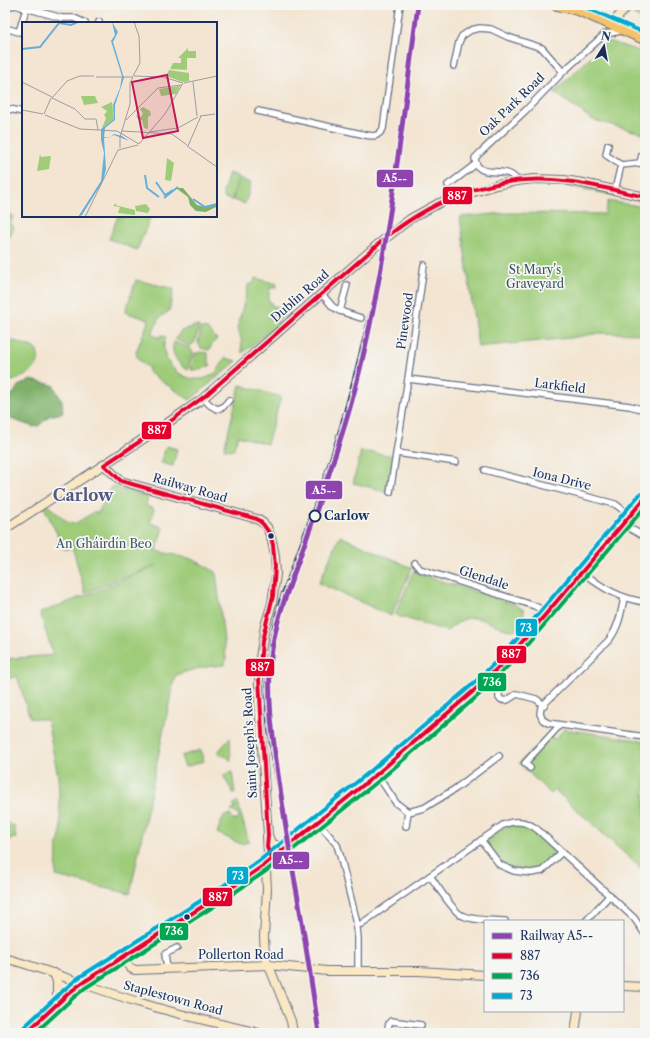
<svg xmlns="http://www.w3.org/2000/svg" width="650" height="1038" font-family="'Libre Caslon Text',serif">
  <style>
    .green { fill: #9ecc79; stroke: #5c7e6c }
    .forest { fill: #7eb069; stroke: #4c7064 }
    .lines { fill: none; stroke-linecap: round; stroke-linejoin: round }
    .street-casing { stroke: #676f86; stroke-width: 8 }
    .secondary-casing { stroke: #676f86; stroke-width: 10 }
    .primary-casing { stroke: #676f86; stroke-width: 11 }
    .street { stroke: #fff; stroke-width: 5.5 }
    .secondary { stroke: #fae7c3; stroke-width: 8 }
    .primary { stroke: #f3c26a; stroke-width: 9 }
    .rail-casing { stroke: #1b2f5e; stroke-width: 3.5 }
    .rail { stroke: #f6f6f2; stroke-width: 2; stroke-dasharray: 6; stroke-linecap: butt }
    .bus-1-casing { stroke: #f6f6f2; stroke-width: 7 }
    .bus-2-casing { stroke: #f6f6f2; stroke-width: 7 }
    .bus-3-casing { stroke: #f6f6f2; stroke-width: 7 }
    .bus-1 { stroke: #e4002b; stroke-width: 4 }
    .bus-2 { stroke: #00a651; stroke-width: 4 }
    .bus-3 { stroke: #00a9ce; stroke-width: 4 }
    .rail-1-casing { stroke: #f6f6f2; stroke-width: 8 }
    .rail-1 { stroke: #8e44ad; stroke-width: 5 }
    .stop-dot { fill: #f6f6f2; stroke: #1b2f5e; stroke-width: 2 }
    .bus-dot { fill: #1b2f5e; stroke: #f6f6f2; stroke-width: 1.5 }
    .labels { text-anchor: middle; stroke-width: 3.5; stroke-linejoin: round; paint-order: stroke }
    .street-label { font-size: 12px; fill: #1b2f5e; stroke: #f6f6f2 }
    .park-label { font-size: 12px; fill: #3c5665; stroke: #f6f6f2 }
    .stop-label { font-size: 12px; font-weight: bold; fill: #1b2f5e; stroke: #f6f6f2; text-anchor: start }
    .district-label { font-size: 16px; font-weight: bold; fill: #565684; stroke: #f6f6f2 }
    .inset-river { fill: none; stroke: #65afdd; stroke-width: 2 }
    .inset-road { fill: none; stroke: #9d9ca3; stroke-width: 1 }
    .view { fill: #c2185b; fill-opacity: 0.15; stroke: #c2185b; stroke-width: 2 }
    .inset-edge { fill: none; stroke: #1b2f5e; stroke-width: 2 }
    .line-badge { stroke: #f6f6f2; stroke-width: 1.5 }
    .badge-label { font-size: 11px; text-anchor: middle; font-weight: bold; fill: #fff }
  </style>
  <rect width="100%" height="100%" fill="#f6f6f2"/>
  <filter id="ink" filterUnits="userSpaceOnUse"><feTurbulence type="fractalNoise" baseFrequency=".025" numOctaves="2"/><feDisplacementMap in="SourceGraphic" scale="8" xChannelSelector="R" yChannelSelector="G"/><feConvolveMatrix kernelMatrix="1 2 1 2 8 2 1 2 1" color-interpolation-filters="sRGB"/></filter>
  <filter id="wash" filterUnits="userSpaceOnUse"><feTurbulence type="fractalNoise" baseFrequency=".012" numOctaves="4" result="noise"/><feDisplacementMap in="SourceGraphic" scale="16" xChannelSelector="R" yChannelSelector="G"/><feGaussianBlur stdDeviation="0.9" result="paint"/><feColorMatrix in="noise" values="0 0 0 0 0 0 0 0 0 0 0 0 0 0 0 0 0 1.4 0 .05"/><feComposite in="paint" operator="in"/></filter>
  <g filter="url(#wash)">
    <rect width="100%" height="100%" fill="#f3e5d1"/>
    <g class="green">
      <polygon points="635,5 645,5 645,22 629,11"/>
      <polygon points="608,41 645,53 645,134 593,120 554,92"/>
      <polygon points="229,173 239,177 232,200 224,198 223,192"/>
      <polygon points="239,179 251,183 245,204 233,200"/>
      <polygon points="559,183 577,185 645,199 645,202 559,184"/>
      <polygon points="608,201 645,207 645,334 599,333 570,338 478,347 460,217 506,213 605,214"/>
      <polygon points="5,213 13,216 10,225 14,227 5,247"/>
      <polygon points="118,216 151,216 137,250 109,239"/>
      <polygon points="255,278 277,284 276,288 270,288 268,300 271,302 271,305 289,310 272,330 242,353 241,337 237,329 249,283 253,285"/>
      <path d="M136 280 174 289 169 311 159 318 152 334 160 338 161 335 166 337C154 364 193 392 215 373 220 369 222 363 225 358L237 361 190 400 148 372 149 368C142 363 137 360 136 352L149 320 125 312Z"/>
      <polygon points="194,326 199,326 199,328 195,342 190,346 175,339 181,331"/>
      <polygon points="201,328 207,329 217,339 213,343 209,350 201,348 198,343"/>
      <path d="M5 338 35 348C48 369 20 379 5 383Z"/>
      <path d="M174 342 190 348 193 353 188 370C178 364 170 354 174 342Z"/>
      <polygon points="200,352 208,353 208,361 211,365 200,370 191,370 195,353 198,353"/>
      <polygon points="240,385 281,397 267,444 238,436 233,450 224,449"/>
      <polygon points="166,446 177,449 173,466 161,463"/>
      <polygon points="361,451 395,456 388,492 353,483"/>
      <path d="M112 486 148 497 146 506 154 509 150 523 163 527 157 549 143 548 192 559 216 572 226 658 225 665C208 666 192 669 176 675L173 684 130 894 56 876 57 847 61 832 58 777 47 720 30 718 17 676 5 680V659L53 655 40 613 112 585 157 565 85 593 71 542 69 549 58 547 59 538 43 505 46 504 70 524 76 523 94 512 98 513Z"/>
      <polygon points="340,536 412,568 391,616 319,583"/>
      <path d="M414 570 422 575 514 604 524 610C523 650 491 617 472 618 461 618 455 625 447 631L395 615Z"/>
      <polygon points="564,729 645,741 645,872 555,790 551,794 519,763 547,736 556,739"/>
      <polygon points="230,738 231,761 227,757 217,753"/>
      <polygon points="200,750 204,761 185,767 181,756"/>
      <polygon points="232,772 235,793 233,793 223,775"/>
      <polygon points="237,801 249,842 241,844 217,833 223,817 230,814 233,820 237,820 239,818 238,814 231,811 235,809 233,805"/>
      <polygon points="6,823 9,823 9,826 14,825 16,838 8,839"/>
      <polygon points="520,824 531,827 553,847 556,855 544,867 538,870 515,869 503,866 488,845 487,842 489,838 508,825"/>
    </g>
    <polygon class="forest" points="31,380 53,385 62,401 63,413 49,416 40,425 34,427 5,417 5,399 14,393 18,386"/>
  </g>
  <g filter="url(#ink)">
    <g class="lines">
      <defs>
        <g id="street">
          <polyline points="5,7 15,5 62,18 74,18 85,23"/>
          <polyline points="99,23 99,22"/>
          <polyline points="5,28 19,32 26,9"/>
          <polyline points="454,66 459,42 462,36 471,30 480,28 491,29 508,37 542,48 563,72"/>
          <polyline points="5,108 23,112"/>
          <path d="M258 111 366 135C375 137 378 136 383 129L400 5"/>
          <polyline points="608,145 606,155 621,165 640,163 642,155"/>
          <path d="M517 181C508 163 477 182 475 158L481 152 525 111 563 72 605 34 621 31"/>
          <polyline points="448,185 476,164"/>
          <polyline points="615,190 621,165"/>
          <polyline points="321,293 333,307 340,311 347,285"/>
          <polyline points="340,311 361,318"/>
          <polyline points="408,379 630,406 645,410"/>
          <polyline points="203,398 210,405 217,409 223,407 229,400"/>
          <polyline points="397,453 456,462"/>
          <polyline points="485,470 615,504 631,516"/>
          <polyline points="390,492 408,379 424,265"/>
          <polyline points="624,525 645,537"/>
          <polyline points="415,563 420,569 535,606 547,613"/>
          <path d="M583 572C601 588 621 599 645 602"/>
          <path d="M624 598C621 613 619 627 609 640L541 707 540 714 543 720 548 723 645 737"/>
          <path d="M499 688V698C506 704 510 698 517 694L536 699 544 705"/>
          <polyline points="530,768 525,763 560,725"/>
          <polyline points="377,774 396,803 408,812 424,808 455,789 499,756"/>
          <polyline points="318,822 337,845 340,855 356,919 358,938 358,970"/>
          <polyline points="406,826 408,812"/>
          <polyline points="481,840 500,865 514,871 531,873 542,871 562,852"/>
          <path d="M430 876C437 885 452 910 461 915 473 921 492 920 505 921"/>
          <polyline points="586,921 610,895"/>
          <path d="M356 925 361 924 381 910 503 825C516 819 527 821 538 830L634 918 645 934"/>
          <polyline points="167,969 165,954 177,948"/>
          <polyline points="38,1022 45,1030"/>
          <polyline points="387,1033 389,1023 391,1021 421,1025"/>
        </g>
        <g id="secondary">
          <polyline points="610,24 616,19 629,5"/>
          <polyline points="104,465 121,481 257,519 263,523 267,527 272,541 275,556 276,574 272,603 265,626 259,664 259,704 268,835 271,843 279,846 282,849"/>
          <polyline points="5,529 160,428 201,400 376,246 410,219 439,203 496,185 517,181 534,179 564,180 583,183 645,197"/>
          <polyline points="267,836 268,854 271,858"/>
          <polyline points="263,866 266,870 267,889 264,936 265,956 291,1021 293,1033"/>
          <path d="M5 958C51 971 95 989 141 1003 180 1015 220 1024 259 1033"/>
          <polyline points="123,958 130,968 135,970 269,965 327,971 419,971 485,975"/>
          <polyline points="54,973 57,982 57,1004"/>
          <polyline points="623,986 645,987"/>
          <polyline points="26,1033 69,993 82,983 216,898 263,866 377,774 477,688 510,656 583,572 645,498"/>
          <polyline points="575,1033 578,1011"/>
        </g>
        <polyline id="primary" points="555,5 579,11 645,40"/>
      </defs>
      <use href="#street" class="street-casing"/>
      <use href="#secondary" class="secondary-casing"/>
      <use href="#primary" class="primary-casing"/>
      <use href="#street" class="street"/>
      <use href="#secondary" class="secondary"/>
      <use href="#primary" class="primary"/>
      <defs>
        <path id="rail" d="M283 812C267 736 257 678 280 601 301 544 323 487 340 429 356 374 369 319 382 264"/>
      </defs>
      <use href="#rail" class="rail-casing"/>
      <use href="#rail" class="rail"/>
      <defs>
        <g id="bus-1">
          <path d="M271 858 267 847 268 835 259 679 262 641 266 624 273 596 275 567 273 545 270 534 263 524 257 519 121 481 104 465 168 423 205 396 389 235C435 199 493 176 552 180 584 182 614 190 645 197"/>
          <polyline points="26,1033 69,993 82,983 216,898 263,866 377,774 477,688 510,656 645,498"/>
        </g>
        <polyline id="bus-2" points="35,1033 73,998 85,988 219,903 266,871 381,779 481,693 514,660 645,507"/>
        <g id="bus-3">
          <polyline points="580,5 645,33"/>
          <polyline points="22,1029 65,989 78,978 213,893 259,861 373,769 473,684 506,652 640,494"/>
        </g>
      </defs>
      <use href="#bus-1" class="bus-1-casing"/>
      <use href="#bus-2" class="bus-2-casing"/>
      <use href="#bus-3" class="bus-3-casing"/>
      <use href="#bus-1" class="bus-1"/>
      <use href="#bus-2" class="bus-2"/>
      <use href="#bus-3" class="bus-3"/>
      <defs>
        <path id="rail-1" d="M319 1033C311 981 304 929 294 877 288 840 282 804 277 767 272 731 267 694 271 657 275 620 290 585 302 551 320 501 338 451 352 400 387 271 400 137 418 5"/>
      </defs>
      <use href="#rail-1" class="rail-1-casing"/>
      <use href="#rail-1" class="rail-1"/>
    </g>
  </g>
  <circle class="stop-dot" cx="315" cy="516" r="5.5"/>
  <g class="bus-dot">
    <circle cx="271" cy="536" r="3.5"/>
    <circle cx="187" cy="917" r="3.5"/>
  </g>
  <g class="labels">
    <g class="street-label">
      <text transform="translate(512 105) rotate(-44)" y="4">Oak Park Road</text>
      <text transform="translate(300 296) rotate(-41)" y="4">Dublin Road</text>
      <text transform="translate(405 321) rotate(-82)" y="4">Pinewood</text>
      <text transform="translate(560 386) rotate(7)" y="4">Larkfield</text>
      <text transform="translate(562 479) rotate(14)" y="4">Iona Drive</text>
      <text transform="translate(190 488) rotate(16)" y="4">Railway Road</text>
      <text transform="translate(484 578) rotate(18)" y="4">Glendale</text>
      <text transform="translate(250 743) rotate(-93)" y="4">Saint Joseph's Road</text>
      <text x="241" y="959">Pollerton Road</text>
      <text transform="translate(173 998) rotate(15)" y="4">Staplestown Road</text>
    </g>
    <g class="park-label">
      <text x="535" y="274">St Mary's<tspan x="535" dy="14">Graveyard</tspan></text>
      <text x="104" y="548">An Gháirdín Beo</text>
    </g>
    <g class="stop-label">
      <text x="324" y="520">Carlow</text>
    </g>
    <g class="district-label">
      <text x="83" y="501">Carlow</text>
    </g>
  </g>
  <g transform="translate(22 22)">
    <rect width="195" height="195" fill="#f3e5d1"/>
    <path d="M166 26V29H174V36H165V48L148 47 151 41H159V36H156ZM147 48 167 51V59L161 60 144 54ZM158 64 154 72 139 74 137 67ZM59 74H73L76 81 62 83ZM90 80 92 97 80 106 84 96 82 93 85 89 79 85ZM121 85 128 89 129 93 126 95V107L122 106 120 98 116 97 114 93 119 95 121 91 118 87ZM18 132 19 135 29 134 27 147 15 149ZM145 136 152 141 149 159 143 158ZM94 181V183H93L113 188V193L96 191 98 185 91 184ZM124 182 128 187 126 191 114 189 113 184Z" fill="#9ecc79"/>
    <path d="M154 166H161L175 183 184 185 194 182V185L184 190 174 189 168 183 166 175Z" fill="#7eb069"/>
    <path d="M90 0 96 10 91 20 102 56 93 83V98L83 106 82 115 87 116 92 112 100 114 107 119 92 113 86 116H82L84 147 81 159 60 193 56 195 79 159 82 131 79 118V107L92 97 91 83 98 66 100 54 89 19 93 13Z" fill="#65afdd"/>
    <path class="inset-river" d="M0 27 18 25 37 1 49 3 56 0M123 153 125 166 137 175M134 160 143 173 151 168M142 176 156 165M171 177 183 185 195 182"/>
    <path class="inset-road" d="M111 54 118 41 117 14 112 0M112 54 141 55 161 61M74 55H111M0 60 30 75M171 60 175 94M162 61 195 54M30 76 53 87 63 97H74L76 108M30 76 45 59 58 54H72M0 88 21 92M22 92 29 76M23 93 58 107 95 109 117 122 143 92 161 61M178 94 193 92M104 98 136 66 159 63M100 109 150 112 165 123M127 110 156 106 176 95M165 124 195 145M166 124 179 94M98 126V115L108 82V61L111 55M63 195 96 128 116 123"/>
    <path class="view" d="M145 53 156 109 121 116 110 60Z"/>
    <rect width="195" height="195" class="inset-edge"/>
  </g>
  <g class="line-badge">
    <rect x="376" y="169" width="38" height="19" rx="4" fill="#8e44ad"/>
    <rect x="442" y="186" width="31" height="19" rx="4" fill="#e4002b"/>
    <rect x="141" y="421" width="31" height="19" rx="4" fill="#e4002b"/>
    <rect x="305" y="480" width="38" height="20" rx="4" fill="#8e44ad"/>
    <rect x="515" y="618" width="23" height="19" rx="4" fill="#00a9ce"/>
    <rect x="496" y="645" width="31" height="19" rx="4" fill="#e4002b"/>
    <rect x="245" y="658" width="30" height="19" rx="4" fill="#e4002b"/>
    <rect x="477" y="672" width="30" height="20" rx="4" fill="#00a651"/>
    <rect x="272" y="851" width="38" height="19" rx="4" fill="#8e44ad"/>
    <rect x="226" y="866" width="23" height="19" rx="4" fill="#00a9ce"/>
    <rect x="202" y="887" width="31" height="20" rx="4" fill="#e4002b"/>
    <rect x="159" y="922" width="30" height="19" rx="4" fill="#00a651"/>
  </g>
  <g class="badge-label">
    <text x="395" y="182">A5--</text>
    <text x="457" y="200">887</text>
    <text x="157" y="434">887</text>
    <text x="324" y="494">A5--</text>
    <text x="526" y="632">73</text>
    <text x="511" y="658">887</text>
    <text x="260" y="671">887</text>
    <text x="492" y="686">736</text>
    <text x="291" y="864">A5--</text>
    <text x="238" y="880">73</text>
    <text x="218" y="901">887</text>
    <text x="174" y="935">736</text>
  </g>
  <rect width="650" height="1038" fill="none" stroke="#f6f6f2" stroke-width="20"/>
  <rect x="484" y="920" width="140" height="92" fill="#f6f6f2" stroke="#9ea6b7"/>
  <rect x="492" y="933" width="20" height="6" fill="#8e44ad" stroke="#9ea6b7"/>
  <text x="520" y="940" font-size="12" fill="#1b2f5e">Railway A5--</text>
  <rect x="492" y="953" width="20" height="6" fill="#e4002b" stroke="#9ea6b7"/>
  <text x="520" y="960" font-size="12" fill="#1b2f5e">887</text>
  <rect x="492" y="973" width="20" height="6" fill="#00a651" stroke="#9ea6b7"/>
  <text x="520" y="980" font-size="12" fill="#1b2f5e">736</text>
  <rect x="492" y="993" width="20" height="6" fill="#00a9ce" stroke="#9ea6b7"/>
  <text x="520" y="1000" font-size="12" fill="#1b2f5e">73</text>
  <g transform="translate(604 46) rotate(11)" stroke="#f6f6f2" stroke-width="3" paint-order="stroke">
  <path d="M0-3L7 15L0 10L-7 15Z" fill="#1b2f5e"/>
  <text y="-6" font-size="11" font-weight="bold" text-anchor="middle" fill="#1b2f5e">N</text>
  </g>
</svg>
